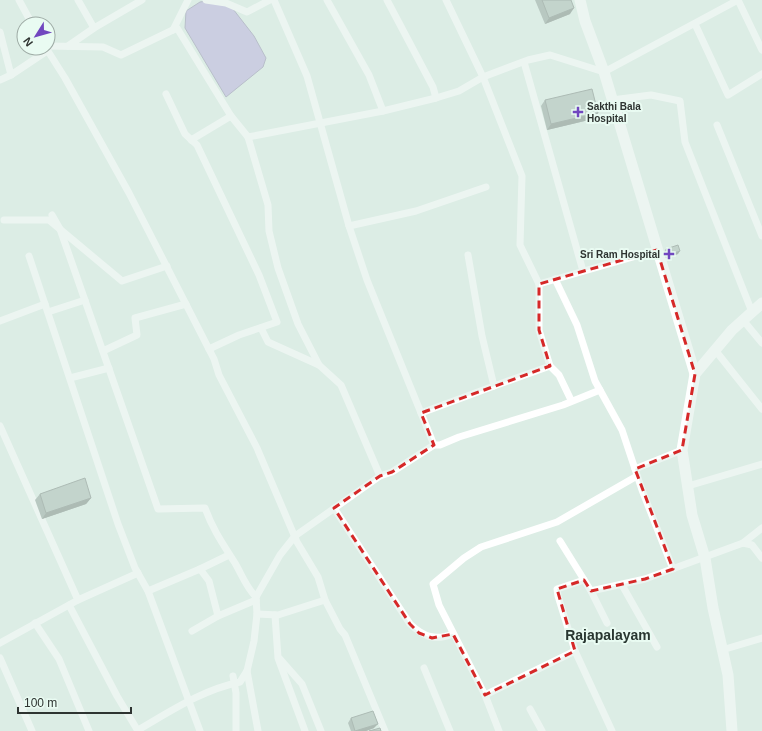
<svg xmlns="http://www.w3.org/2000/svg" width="762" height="731" font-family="Arial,sans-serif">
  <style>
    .water { fill: #b5a9db; stroke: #8c86a8 }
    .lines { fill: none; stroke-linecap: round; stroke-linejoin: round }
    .minor { stroke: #fff; stroke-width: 7 }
    .primary { stroke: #fff; stroke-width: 11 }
    .wall { fill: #8d9c95 }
    .shaded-wall { fill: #737f79 }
    .building { fill: #a4b5ad; stroke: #737f79 }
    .marked { fill: none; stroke: #d62828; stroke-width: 3; stroke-dasharray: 8 5; stroke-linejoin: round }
    .poi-dot { fill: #7147bf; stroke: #e9fbf2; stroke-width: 1.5 }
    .labels { text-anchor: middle; stroke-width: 4; stroke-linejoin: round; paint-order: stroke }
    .poi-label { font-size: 10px; font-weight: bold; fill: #2e3431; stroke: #e9fbf2; text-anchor: start }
    .district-label { font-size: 14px; font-weight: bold; fill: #293731; stroke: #e9fbf2 }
  </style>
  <rect width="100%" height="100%" fill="#dcede5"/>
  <polygon class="water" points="213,0 226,0 254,36 266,58 263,67 226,97 185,28 186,11 200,2"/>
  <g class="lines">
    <g class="minor">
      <polyline points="19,0 32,24"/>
      <polyline points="78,0 94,28"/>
      <polyline points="206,0 226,3 247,12 270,0"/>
      <polyline points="274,0 307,76 349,226 367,280 434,445"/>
      <polyline points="327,0 369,75 383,111"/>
      <polyline points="387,0 433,87 436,98"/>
      <polyline points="446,0 483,77 522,176 520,245 539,284 539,330 550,366 559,375 571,400"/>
      <polyline points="738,0 762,50"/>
      <polyline points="695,24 728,95 762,74"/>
      <polyline points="173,30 188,0"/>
      <polyline points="0,32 11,75"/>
      <polyline points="48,46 103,47 121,55 177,28 231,116 248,137 268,205 269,231 278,268 298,324 319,365"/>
      <polyline points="68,46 94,28 142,0"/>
      <polyline points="46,48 65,78 129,193 214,359 219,375 257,448 297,542 318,577 325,600 340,629 345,635 385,731"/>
      <polyline points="524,62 583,271"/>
      <polyline points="0,80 11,75 47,51"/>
      <polyline points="166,94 185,134 197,145 259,275 277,322 239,335 209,349"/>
      <polyline points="612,100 651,95 680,101 685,142 752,312"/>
      <polyline points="717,125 762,236"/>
      <polyline points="248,137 383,111 436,98 459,91 483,77 528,60 550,55 604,72 738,0"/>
      <polyline points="191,140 231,116"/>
      <path d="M52 215 60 229 158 509 205 508C213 530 223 544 235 563 242 575 246 587 256 597"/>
      <polyline points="4,220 49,220 122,281 167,266"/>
      <polyline points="349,226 416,211 486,187"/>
      <polyline points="468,255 482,336 494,386 550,366"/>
      <polyline points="29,256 118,524 135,568 148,591 200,731"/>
      <polyline points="555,279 577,325 595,381 622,430 642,490 673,569"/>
      <polyline points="539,284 657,250"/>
      <polyline points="48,312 85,300"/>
      <polyline points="743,320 762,343"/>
      <polyline points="0,321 45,304"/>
      <polyline points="261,328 268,342 319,365 341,385 380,476"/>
      <polyline points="715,350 762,409"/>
      <polyline points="103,351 137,335 135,318 186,304"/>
      <polyline points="70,378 109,368"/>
      <polyline points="421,413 494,386"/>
      <polyline points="0,426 78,600 0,643"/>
      <polyline points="635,469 682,450"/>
      <polyline points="688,486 762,464"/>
      <path d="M334 508 410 624C424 637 435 641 453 634"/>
      <polyline points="560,541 591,591 607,623"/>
      <polyline points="743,543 762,528"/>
      <polyline points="200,569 229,555"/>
      <polyline points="584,580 557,589 558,596 575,651 612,731"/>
      <polyline points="622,585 657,647"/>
      <polyline points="148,591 200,569 209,581 218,616 256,600"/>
      <polyline points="591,591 645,579 743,543 752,545 762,558"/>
      <polyline points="78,600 138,573"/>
      <polyline points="69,605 117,696 138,731"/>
      <polyline points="257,614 278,615 325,600"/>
      <polyline points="275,615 278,658 305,731"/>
      <polyline points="35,623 59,659 89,731"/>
      <polyline points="192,631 218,616"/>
      <polyline points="722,650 762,638"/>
      <polyline points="0,658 32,731"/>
      <polyline points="280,659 302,684 321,731"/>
      <polyline points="424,668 450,731"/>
      <polyline points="247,671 258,731"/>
      <polyline points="233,676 236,693 236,731"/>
      <polyline points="485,695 575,651"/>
      <polyline points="530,709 542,731"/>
      <path d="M138 730C171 711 202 690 240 682L247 671 254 641 257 614 256 597 280 555 295 536 380 476 392 472 434 445H440L459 437 563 405 600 390"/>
      <polyline points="499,731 485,695 439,605 433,584 464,558 481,547 557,522 637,476"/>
    </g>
    <g class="primary">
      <polyline points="580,0 585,21 604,72 695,374"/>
      <polyline points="732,731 728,675 713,608 705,558 692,515 682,450 695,374 732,330 762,303"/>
    </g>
  </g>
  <g class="wall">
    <polygon points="535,0 571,0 570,14 545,24"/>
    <polygon points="545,100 598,113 593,119 547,130 541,106"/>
    <polygon points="666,249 678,254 666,258 664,252"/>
    <polygon points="40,494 91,498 86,504 42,519 35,500"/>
    <polygon points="351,718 374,728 366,731 351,731 348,723"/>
  </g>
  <g class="shaded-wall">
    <polygon points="574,8 570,14 545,24 549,18"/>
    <polygon points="598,113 593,119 547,130 551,124"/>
    <polygon points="680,251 678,254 666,258 668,255"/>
    <polygon points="91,498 86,504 42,519 46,513"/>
    <polygon points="378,724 374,728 366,731 355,731"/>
  </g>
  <g class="building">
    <polygon points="542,0 571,0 574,8 549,18"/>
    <polygon points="592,89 598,113 551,124 545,100"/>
    <polygon points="678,245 680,251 668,255 666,249"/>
    <polygon points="85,478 91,498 46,513 40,494"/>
    <polygon points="373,711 378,724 355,731 351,718"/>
    <polygon points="380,728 381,731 369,731"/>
  </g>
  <path d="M0 0H762V731H0ZM657 250 695 374 682 450 635 469 673 569 645 579 591 591 584 580 557 589 575 651 485 695 453 634 432 638 419 633 410 624 334 508 380 476 392 472 434 445 421 413 550 366 539 330V284Z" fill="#dcede5" fill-opacity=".55" fill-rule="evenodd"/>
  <path class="marked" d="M657 250 695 374 682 450 635 469 673 569 645 579 591 591 584 580 557 589 575 651 485 695 453 634 432 638 419 633 410 624 334 508 380 476 392 472 434 445 421 413 550 366 539 330V284Z"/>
  <g class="poi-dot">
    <path d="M576 106h4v4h4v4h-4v4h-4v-4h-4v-4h4z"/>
    <path d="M667 248h4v4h4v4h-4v4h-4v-4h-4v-4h4z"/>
  </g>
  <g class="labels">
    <g class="poi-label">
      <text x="587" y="110">Sakthi Bala<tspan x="587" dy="12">Hospital</tspan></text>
      <text x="660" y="258" text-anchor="end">Sri Ram Hospital</text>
    </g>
    <g class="district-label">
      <text x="608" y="640">Rajapalayam</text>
    </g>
  </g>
  <g transform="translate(36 36) rotate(233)"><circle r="19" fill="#e9fbf2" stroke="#9eaba5"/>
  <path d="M0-3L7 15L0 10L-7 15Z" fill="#7147bf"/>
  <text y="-6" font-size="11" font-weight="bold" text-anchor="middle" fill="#2e3431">N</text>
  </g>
  <path d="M18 707v6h113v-6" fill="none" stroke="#2e3431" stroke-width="2"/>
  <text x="24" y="707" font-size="12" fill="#2e3431" stroke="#e9fbf2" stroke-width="3" paint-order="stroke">100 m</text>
</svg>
